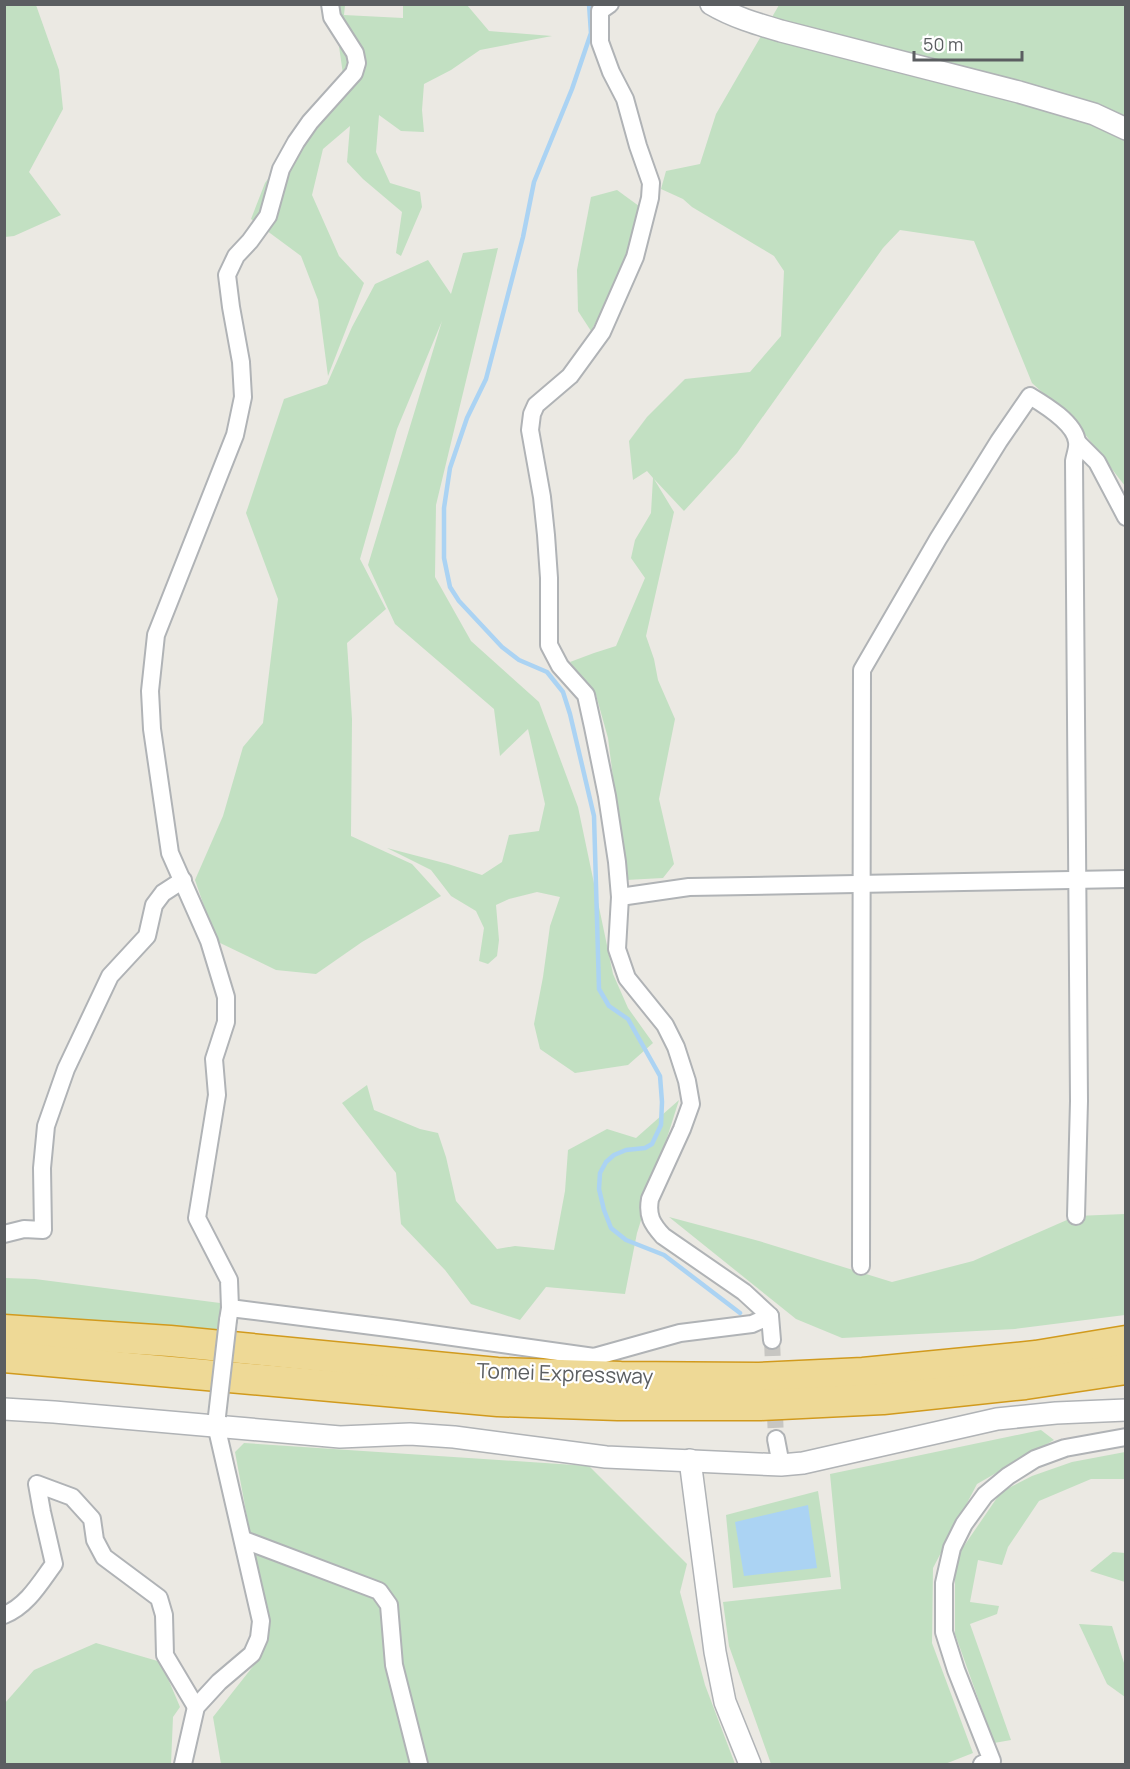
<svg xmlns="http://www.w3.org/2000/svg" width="1130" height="1769" font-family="Manrope,sans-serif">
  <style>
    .green { fill: #c2e0c2 }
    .water { fill: #abd3f3 }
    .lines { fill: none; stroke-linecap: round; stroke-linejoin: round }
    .stream { stroke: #abd3f3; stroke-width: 4.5 }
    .minor-tunnel { stroke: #c7c6c2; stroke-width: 16; stroke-dasharray: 16 8; stroke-linecap: butt }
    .minor-casing { stroke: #b0b3b6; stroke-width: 20 }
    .tertiary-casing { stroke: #b0b3b6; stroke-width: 24 }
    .motorway-casing { stroke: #d19a1d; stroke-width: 33 }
    .minor { stroke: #fff; stroke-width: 16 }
    .tertiary { stroke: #fff; stroke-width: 21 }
    .motorway { stroke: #eed996; stroke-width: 30 }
    .minor-bridge-casing { stroke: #b0b3b6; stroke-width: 20; stroke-linecap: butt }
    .minor-bridge { stroke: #fff; stroke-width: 16 }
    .labels { text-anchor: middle; stroke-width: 4.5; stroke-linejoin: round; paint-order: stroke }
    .street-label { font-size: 21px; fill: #5b5e61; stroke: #fff }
  </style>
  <rect width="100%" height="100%" fill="#ebe9e3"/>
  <g class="green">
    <polygon points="4,5 36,5 59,70 63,109 29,172 61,215 14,236 5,237"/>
    <polygon points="333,5 345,5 344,15 403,18 403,5 467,5 489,31 552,36 480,50 451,70 424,84 422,110 424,132 401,131 379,115 376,152 390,183 420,192 422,207 401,256 396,253 402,212 363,179 347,162 350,126 323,149 312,195 339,256 364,283 328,376 318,300 301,256 251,219 265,183 343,74"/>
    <polygon points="779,5 1125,5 1125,486 1077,424 1032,383 974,241 900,230 883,248 737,453 684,511 654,479 674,512 646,636 654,659 658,680 675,719 659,799 674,864 663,878 626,880 608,738 596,695 570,662 594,653 616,646 645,578 631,558 635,540 651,513 653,478 647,471 633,480 629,441 647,417 685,379 750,372 781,336 784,271 774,256 692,207 683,199 661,189 666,171 700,164 716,114"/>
    <polygon points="617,190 643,209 631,257 591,331 578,311 577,270 591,197"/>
    <polygon points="498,248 436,505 435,577 471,641 539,702 578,807 613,974 628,1008 653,1043 628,1065 575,1073 540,1049 534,1024 543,977 550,926 560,897 537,892 509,899 496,905 499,940 497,956 488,964 479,961 484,928 476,911 451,896 431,870 387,848 448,864 482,875 502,862 509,835 539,831 545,804 528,729 500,756 494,709 395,624 368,565 442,321 397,429 360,559 386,609 347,643 352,719 351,836 412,864 441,896 362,942 316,974 276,970 216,941 195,880 223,816 243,747 263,723 278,599 246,513 284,399 327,384 352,327 375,284 428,260 451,294 463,253"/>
    <polygon points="367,1085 374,1110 420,1129 438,1133 446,1157 456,1201 497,1249 515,1246 554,1250 565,1191 568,1150 607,1129 636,1138 679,1100 637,1233 625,1294 546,1287 520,1320 471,1304 445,1270 401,1224 396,1173 342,1103"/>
    <polygon points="1125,1214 1125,1315 1015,1329 842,1338 796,1319 669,1217 759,1241 892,1282 973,1261 1076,1216"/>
    <polygon points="5,1278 35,1279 220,1303 221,1330 5,1322"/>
    <polygon points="1041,1430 1054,1440 977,1484 933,1568 932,1643 973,1753 945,1764 771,1764 729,1646 723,1602 841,1589 830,1474"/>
    <polygon points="244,1443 589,1466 687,1564 680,1592 705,1685 735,1764 221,1764 213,1717 262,1655 267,1625 235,1452"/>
    <polygon points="1125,1452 1125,1479 1091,1479 1039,1501 1008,1547 1002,1565 978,1560 970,1602 999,1606 997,1614 970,1624 1011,1740 994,1743 955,1634 955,1559 1001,1492 1032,1476 1072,1462"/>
    <polygon points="818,1491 831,1577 733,1588 726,1515"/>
    <polygon points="1113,1552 1125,1553 1125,1582 1090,1571"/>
    <polygon points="1079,1624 1112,1626 1125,1666 1125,1697 1107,1684"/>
    <polygon points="96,1643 161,1662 180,1707 173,1717 171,1764 5,1764 5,1703 34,1670"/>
  </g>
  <polygon class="water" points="808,1505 817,1568 744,1576 735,1522"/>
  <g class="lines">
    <polyline class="stream" points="589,4 591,33 572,89 534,182 523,237 486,379 467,418 450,468 444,508 444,558 450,587 459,601 502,647 519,660 547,672 563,692 570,714 594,816 599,989 609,1006 628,1019 660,1076 662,1102 661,1125 652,1144 645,1148 626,1150 614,1155 606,1162 600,1173 599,1189 604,1210 611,1228 626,1240 664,1255 740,1313"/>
    <polyline class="minor-tunnel" points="772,1340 776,1439"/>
    <defs>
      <g id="minor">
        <path d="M610 4 600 11V42L611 72 625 99 638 146 651 183 650 198 635 257 602 332 570 376 536 405 532 414 530 430 542 497 546 535 549 578V645L560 666 586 695 593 727 607 796 617 862 620 897 617 949 627 978 665 1025 676 1047 687 1081 691 1104 682 1129 650 1199C647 1216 652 1224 663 1236L744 1292 770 1316 772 1340"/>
        <polyline points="1078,443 1097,462 1126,517"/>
        <polyline points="620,897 689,887 1126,879"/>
        <polyline points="4,1234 24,1229 43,1230 42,1168 46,1126 66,1069 110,976 147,936 154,905 163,893 183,880"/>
        <path d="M861 1266 862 670 938 539 999 441 1030 396C1045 405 1075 423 1077 442 1078 448 1075 455 1074 461L1079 1101 1076 1216"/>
        <polyline points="230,1308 396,1329 594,1357 680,1333 752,1324 770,1316"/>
        <polyline points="228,1320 230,1308 229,1280 197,1218 217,1095 214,1059 226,1022 226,997 209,941 170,853 152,729 150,691 156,635 235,435 243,397 241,362 231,307 227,275 236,256 250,241 268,216 281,169 296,142 310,122 354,73 357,63 355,53 332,17 330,4"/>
        <polyline points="776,1439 781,1465"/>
        <polyline points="244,1540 379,1591 389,1605 394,1665 419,1764"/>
        <path d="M4 1615C27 1606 40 1583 54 1564L42 1512 37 1484 72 1497 92 1519 95 1540 104 1557 159 1598 164 1615 165 1655 196 1707"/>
        <polyline points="183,1764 196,1707 219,1682 252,1654 259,1638 261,1621 216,1425 217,1417"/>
        <polyline points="982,1764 992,1761 956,1670 944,1632 944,1583 952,1548 964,1524 985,1495 1008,1476 1035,1459 1065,1448 1126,1437"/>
      </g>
      <g id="tertiary">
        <path d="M711 4C733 17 757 24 781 31L1019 92 1094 114 1126 129"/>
        <polyline points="4,1409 54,1412 340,1437 410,1434 454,1437 606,1457 781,1465 803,1463 997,1419 1056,1413 1126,1410"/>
        <polyline points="690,1460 715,1652 725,1702 750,1764"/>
      </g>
      <g id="motorway">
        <polyline points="4,1330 170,1341 497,1373 621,1377 759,1378 863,1373 1036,1356 1126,1341"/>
        <polyline points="4,1357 498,1401 618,1405 761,1405 883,1399 1025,1384 1126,1369"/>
      </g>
    </defs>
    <use href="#minor" class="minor-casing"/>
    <use href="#tertiary" class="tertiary-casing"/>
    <use href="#motorway" class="motorway-casing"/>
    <use href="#minor" class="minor"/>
    <use href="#tertiary" class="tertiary"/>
    <use href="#motorway" class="motorway"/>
    <defs>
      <polyline id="minor-bridge" points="217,1416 228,1320"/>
    </defs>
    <use href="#minor-bridge" class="minor-bridge-casing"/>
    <use href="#minor-bridge" class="minor-bridge"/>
  </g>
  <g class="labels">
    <g class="street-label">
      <text transform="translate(565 1374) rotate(2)" y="7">Tomei Expressway</text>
    </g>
  </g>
  <rect width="1130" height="1769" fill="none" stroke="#5b5e61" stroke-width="12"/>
  <path d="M914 51v9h108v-9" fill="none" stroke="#5b5e61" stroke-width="3"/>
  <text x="923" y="51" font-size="18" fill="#5b5e61" stroke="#ffffff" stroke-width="4.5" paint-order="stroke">50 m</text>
</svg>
